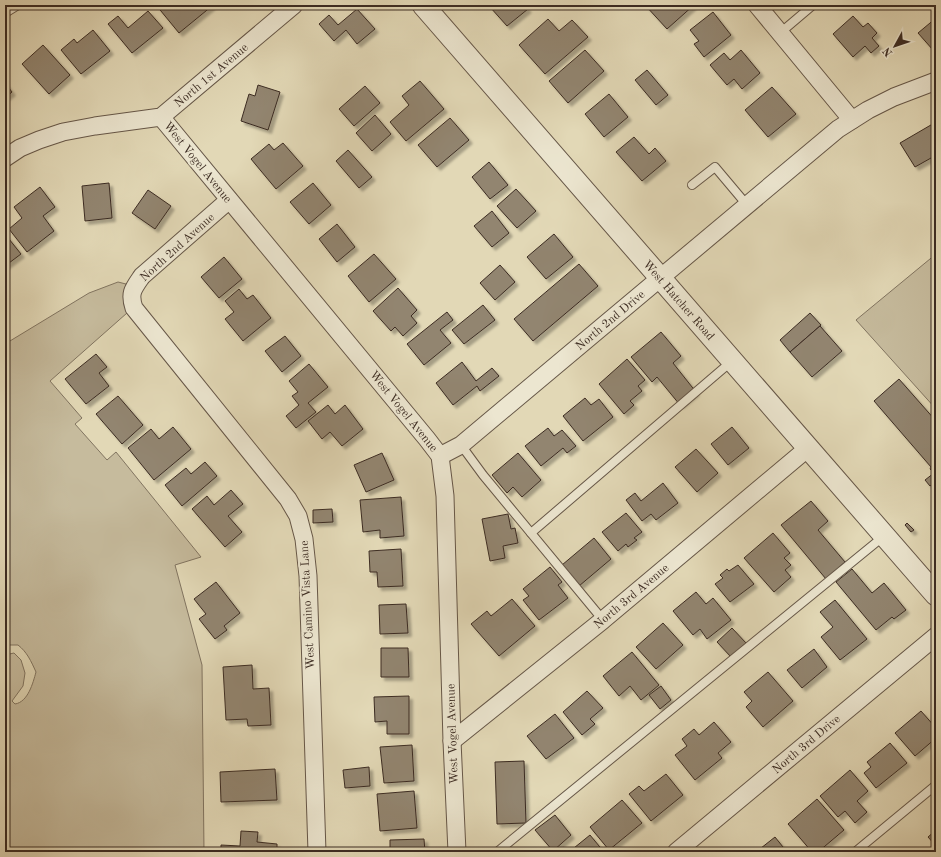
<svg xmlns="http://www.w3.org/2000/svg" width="941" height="857" font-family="'Old Standard TT',serif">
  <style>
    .green { fill: #c6bb9d; stroke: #817460 }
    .building { fill: #92856f; stroke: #3c2c23; filter: url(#shadow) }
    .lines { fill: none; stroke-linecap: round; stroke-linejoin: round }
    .service-casing { stroke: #665748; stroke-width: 10 }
    .minor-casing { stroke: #665748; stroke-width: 19 }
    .tertiary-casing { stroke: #665748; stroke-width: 23 }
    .service { stroke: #ece6d0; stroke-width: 8 }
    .minor { stroke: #ece6d0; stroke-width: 17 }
    .tertiary { stroke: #ece6d0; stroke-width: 21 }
    .labels { text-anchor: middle; stroke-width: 4; stroke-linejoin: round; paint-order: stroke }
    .street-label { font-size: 12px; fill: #3c2c23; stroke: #ece6d0 }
  </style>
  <defs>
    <filter id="shadow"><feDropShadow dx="3.5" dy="3.5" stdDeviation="1" flood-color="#0004"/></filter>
  </defs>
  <rect width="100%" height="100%" fill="#e2d8b6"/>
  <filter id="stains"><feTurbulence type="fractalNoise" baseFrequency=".005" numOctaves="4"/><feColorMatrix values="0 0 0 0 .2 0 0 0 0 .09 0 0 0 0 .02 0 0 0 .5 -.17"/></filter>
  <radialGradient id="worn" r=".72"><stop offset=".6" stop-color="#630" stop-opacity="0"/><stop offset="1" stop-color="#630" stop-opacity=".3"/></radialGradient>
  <g class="green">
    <polygon points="936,254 936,409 856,320"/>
    <path d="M118 282 126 284 124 298 127 313 50 381 82 418 75 424 107 460 116 452 201 557 175 565 202 665 204 852H5V655L14 653 21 660 25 673 23 686 12 701 15 704C28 702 33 683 36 672 31 661 27 652 18 645H5V344L89 293Z"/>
  </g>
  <g class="building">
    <polygon points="156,5 210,5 212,6 179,33"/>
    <polygon points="493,5 524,5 528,9 507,26 490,7"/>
    <polygon points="645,5 694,5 667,29"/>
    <polygon points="357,9 375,29 357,44 346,30 334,41 319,24 329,15 338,25"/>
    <polygon points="148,11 163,28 132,53 108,24 118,16 128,28"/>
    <polygon points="713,12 731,35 704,57 694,44 699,41 690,30"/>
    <polygon points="853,16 863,27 868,23 877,33 872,38 879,46 871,53 865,46 853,57 833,34"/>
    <polygon points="936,18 936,47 933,50 918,33"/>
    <polygon points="548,19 559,31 572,20 588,37 545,74 519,45"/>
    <polygon points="93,30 110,51 81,74 61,50 74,39 77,43"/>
    <polygon points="43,45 70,75 49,94 22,64"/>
    <polygon points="585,50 604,71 568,103 549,81"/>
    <polygon points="741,50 760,73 742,89 734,79 727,85 710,65 724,53 730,60"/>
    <polygon points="647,70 668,95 656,105 635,80"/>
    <polygon points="420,81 444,109 406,141 390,122 409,105 402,96"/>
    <polygon points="5,83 12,92 5,98"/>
    <polygon points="258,85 280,92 268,130 241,121 249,94 255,96"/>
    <polygon points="365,86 380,103 354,126 339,109"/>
    <polygon points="772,87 796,114 768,137 745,110"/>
    <polygon points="609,94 628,117 604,137 585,114"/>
    <polygon points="375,115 391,134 372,151 356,133"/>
    <polygon points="450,118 469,140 437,167 418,145"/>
    <polygon points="936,122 936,166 931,158 915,167 900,143"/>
    <polygon points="634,137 649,154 655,148 666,161 642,181 616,152"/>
    <polygon points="283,143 303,166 276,189 251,159 269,144 274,150"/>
    <polygon points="348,150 372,177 359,188 336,161"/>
    <polygon points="489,162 508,185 490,199 472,177"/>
    <polygon points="109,183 112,218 85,221 82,186"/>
    <polygon points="313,183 331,205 309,224 290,202"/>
    <polygon points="40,187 55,207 43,216 54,231 27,252 9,229 22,218 14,207"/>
    <polygon points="516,189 536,211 517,228 497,206"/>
    <polygon points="148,190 171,206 155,229 132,213"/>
    <polygon points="492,211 509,233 492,247 474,226"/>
    <polygon points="337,224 355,247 337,262 319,239"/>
    <polygon points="5,234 21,254 5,266"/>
    <polygon points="554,234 573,257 546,279 527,257"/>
    <polygon points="374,254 396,279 369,302 348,276"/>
    <polygon points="224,257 242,279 219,298 201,277"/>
    <polygon points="579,264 598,286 533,341 514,319"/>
    <polygon points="500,265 515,282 495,300 480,283"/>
    <polygon points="398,288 417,310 411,316 417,323 403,336 395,327 391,331 373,311"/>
    <polygon points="239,289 247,299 253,295 271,318 243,341 225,319 234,312 225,301"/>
    <polygon points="483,305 495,320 464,344 452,330"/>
    <polygon points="447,312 453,320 440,330 451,343 424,365 407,344"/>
    <polygon points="810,313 821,325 790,352 780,340"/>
    <polygon points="820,326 842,351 812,377 790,352"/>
    <polygon points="661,332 681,356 673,363 696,392 680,405 657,377 652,382 631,357"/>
    <polygon points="285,336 301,356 282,372 265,351"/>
    <polygon points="96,354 107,367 99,373 109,386 86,404 65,379"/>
    <polygon points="627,359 645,380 638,386 642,391 630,401 634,405 624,414 599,384"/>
    <polygon points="462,362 476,381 492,368 499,376 480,391 477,386 453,405 436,383"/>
    <polygon points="309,364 328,387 308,403 316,412 296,428 286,416 299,405 292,396 298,392 289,381"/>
    <polygon points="899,379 936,421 936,481 930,486 925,480 934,473 930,469 931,467 874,401"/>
    <polygon points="118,396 143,425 122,444 96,414"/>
    <polygon points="585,398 591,405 599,399 613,417 583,441 563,416"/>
    <polygon points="328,405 335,414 345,405 363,429 342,446 330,432 322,439 308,421"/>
    <polygon points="173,427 191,449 154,480 128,448 151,429 159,439"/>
    <polygon points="732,427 749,448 728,465 711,444"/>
    <polygon points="548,428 554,436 562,430 576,446 567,453 563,448 541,466 525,446"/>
    <polygon points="696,449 718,473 697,492 675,467"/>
    <polygon points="382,453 394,480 366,492 354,465"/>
    <polygon points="518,453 541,480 522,497 513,487 507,493 492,475"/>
    <polygon points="205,462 217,476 182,506 165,485 186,468 191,474"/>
    <polygon points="663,483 678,503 656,520 651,514 642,521 626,500 635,493 641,501"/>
    <polygon points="231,490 243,504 228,516 242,532 225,547 192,509 207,496 214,505"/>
    <polygon points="401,497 404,536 380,538 380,530 363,532 360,500"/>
    <polygon points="811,501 828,521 818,530 845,562 826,579 781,525"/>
    <polygon points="332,509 333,522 313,523 313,510"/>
    <polygon points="626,513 642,532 634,538 637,540 628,547 626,544 618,551 602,532"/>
    <polygon points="508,514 511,529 515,528 518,543 503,546 505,558 490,561 482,519"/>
    <polygon points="907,523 914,530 911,532 905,525"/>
    <polygon points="773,533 790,553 784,558 791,565 785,570 791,577 774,592 744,558"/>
    <polygon points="594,538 611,559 579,586 562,565"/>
    <polygon points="401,549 403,586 378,587 377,572 370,572 369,551"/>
    <polygon points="738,565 754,584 730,602 715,584 723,578 720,575 727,569 729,571"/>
    <polygon points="550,567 562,582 558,585 568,598 539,620 523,600 529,596 523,589"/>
    <polygon points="852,569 872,593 884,583 906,610 894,619 892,617 876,630 836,582"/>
    <polygon points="216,582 240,613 224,626 227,630 215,639 199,619 206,614 194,599"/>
    <polygon points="696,592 706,604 713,598 731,620 707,639 700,629 693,635 673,611"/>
    <polygon points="512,599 535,626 499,656 471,624 487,611 491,616"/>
    <polygon points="835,600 867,639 840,660 821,637 833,627 820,612"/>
    <polygon points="406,604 408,633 380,634 379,605"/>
    <polygon points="663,623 683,645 656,669 636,647"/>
    <polygon points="732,628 746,643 731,657 717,642"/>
    <polygon points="381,648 408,648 409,677 381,677"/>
    <polygon points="814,649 827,667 802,688 787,670"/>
    <polygon points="632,652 659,685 641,700 630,686 619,696 603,676"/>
    <polygon points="252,665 253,689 269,688 271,725 248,726 247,719 226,720 223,667"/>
    <polygon points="768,672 793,701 763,727 746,707 752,701 744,692"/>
    <polygon points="661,686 671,700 660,709 649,695"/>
    <polygon points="587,691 603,708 590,719 595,724 582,735 563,712"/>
    <polygon points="409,696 409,734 387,734 387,721 375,722 374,697"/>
    <polygon points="921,711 936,728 936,738 915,756 895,733"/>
    <polygon points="555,714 574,738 546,759 527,736"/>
    <polygon points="714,722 731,742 718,753 722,758 695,780 675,755 687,746 682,739 694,729 699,735"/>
    <polygon points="890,743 907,763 876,788 864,773 871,767 867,762"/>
    <polygon points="412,745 414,781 384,783 380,747"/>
    <polygon points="524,761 526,823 497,824 495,762"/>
    <polygon points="369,767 370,786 345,788 343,770"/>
    <polygon points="275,769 277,800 221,802 220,772"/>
    <polygon points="850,770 868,791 857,801 867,812 855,823 845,811 838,817 820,796"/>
    <polygon points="666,774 683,795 651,821 629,794 639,786 644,791"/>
    <polygon points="414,791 417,828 380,831 377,794"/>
    <polygon points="817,799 844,830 818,852 812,852 788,824"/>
    <polygon points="622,800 642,823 609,850 590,827"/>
    <polygon points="555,815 571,835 553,851 535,830"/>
    <polygon points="936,830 936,846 928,837"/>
    <polygon points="241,831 258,832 257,842 277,844 277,852 221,852 221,845 240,846"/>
    <polygon points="590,835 604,852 569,852"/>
    <polygon points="775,837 787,852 756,852"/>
    <polygon points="424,839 425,852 390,852 390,840"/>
    <polygon points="564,847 568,852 558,852"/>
  </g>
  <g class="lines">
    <defs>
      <g id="service">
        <polyline points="5,13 18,5"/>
        <polyline points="780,33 813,5"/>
        <polyline points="692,185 715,167 747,205"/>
        <polyline points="461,445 483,475 603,620"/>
        <polyline points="531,533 732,361"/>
        <polyline points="497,852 884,536"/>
        <polyline points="855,852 936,785"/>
      </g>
      <g id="minor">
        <polyline points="757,5 852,120"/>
        <polyline points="161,117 427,439 440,456 445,496 452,741 457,852"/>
        <polyline points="5,158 20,148 39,140 63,132 95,126 161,117 294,5"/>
        <path d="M229 200 142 276C133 289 129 293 134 308L288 499 298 516 304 539 308 576 317 852"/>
        <polyline points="440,456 461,445 838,129 868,110 894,97 936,81"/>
        <polyline points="452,741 603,620 808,448"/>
        <polyline points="676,852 936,636"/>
      </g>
      <polyline id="tertiary" points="423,5 936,595"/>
    </defs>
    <use href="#service" class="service-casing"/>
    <use href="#minor" class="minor-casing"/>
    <use href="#tertiary" class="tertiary-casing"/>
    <use href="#service" class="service"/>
    <use href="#minor" class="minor"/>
    <use href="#tertiary" class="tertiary"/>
  </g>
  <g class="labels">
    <g class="street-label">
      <text transform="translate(211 75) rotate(-40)" y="4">North 1st Avenue</text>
      <text transform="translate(198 162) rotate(51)" y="4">West Vogel Avenue</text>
      <text transform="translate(177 247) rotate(-42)" y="4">North 2nd Avenue</text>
      <text transform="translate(679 300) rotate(49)" y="4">West Hatcher Road</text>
      <text transform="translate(610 320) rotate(-40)" y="4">North 2nd Drive</text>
      <text transform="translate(404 411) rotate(51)" y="4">West Vogel Avenue</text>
      <text transform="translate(631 596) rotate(-40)" y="4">North 3rd Avenue</text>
      <text transform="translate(307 605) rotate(-93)" y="4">West Camino Vista Lane</text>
      <text transform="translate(452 734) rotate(-92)" y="4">West Vogel Avenue</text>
      <text transform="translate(806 744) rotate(-40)" y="4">North 3rd Drive</text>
    </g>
  </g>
  <rect width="941" height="857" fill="none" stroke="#e2d8b6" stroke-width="20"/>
  <rect x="6" y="6" width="929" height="845" fill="none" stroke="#3c2c23" stroke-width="2"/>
  <rect x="10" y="10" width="921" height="837" fill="none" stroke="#3c2c23"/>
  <g transform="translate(895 46) rotate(230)" stroke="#ece6d0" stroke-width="3" paint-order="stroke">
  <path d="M0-3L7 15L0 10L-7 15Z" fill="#3c2c23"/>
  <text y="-6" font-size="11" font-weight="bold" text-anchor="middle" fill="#3c2c23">N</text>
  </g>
  <rect width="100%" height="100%" filter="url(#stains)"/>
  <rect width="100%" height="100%" fill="url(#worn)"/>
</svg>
